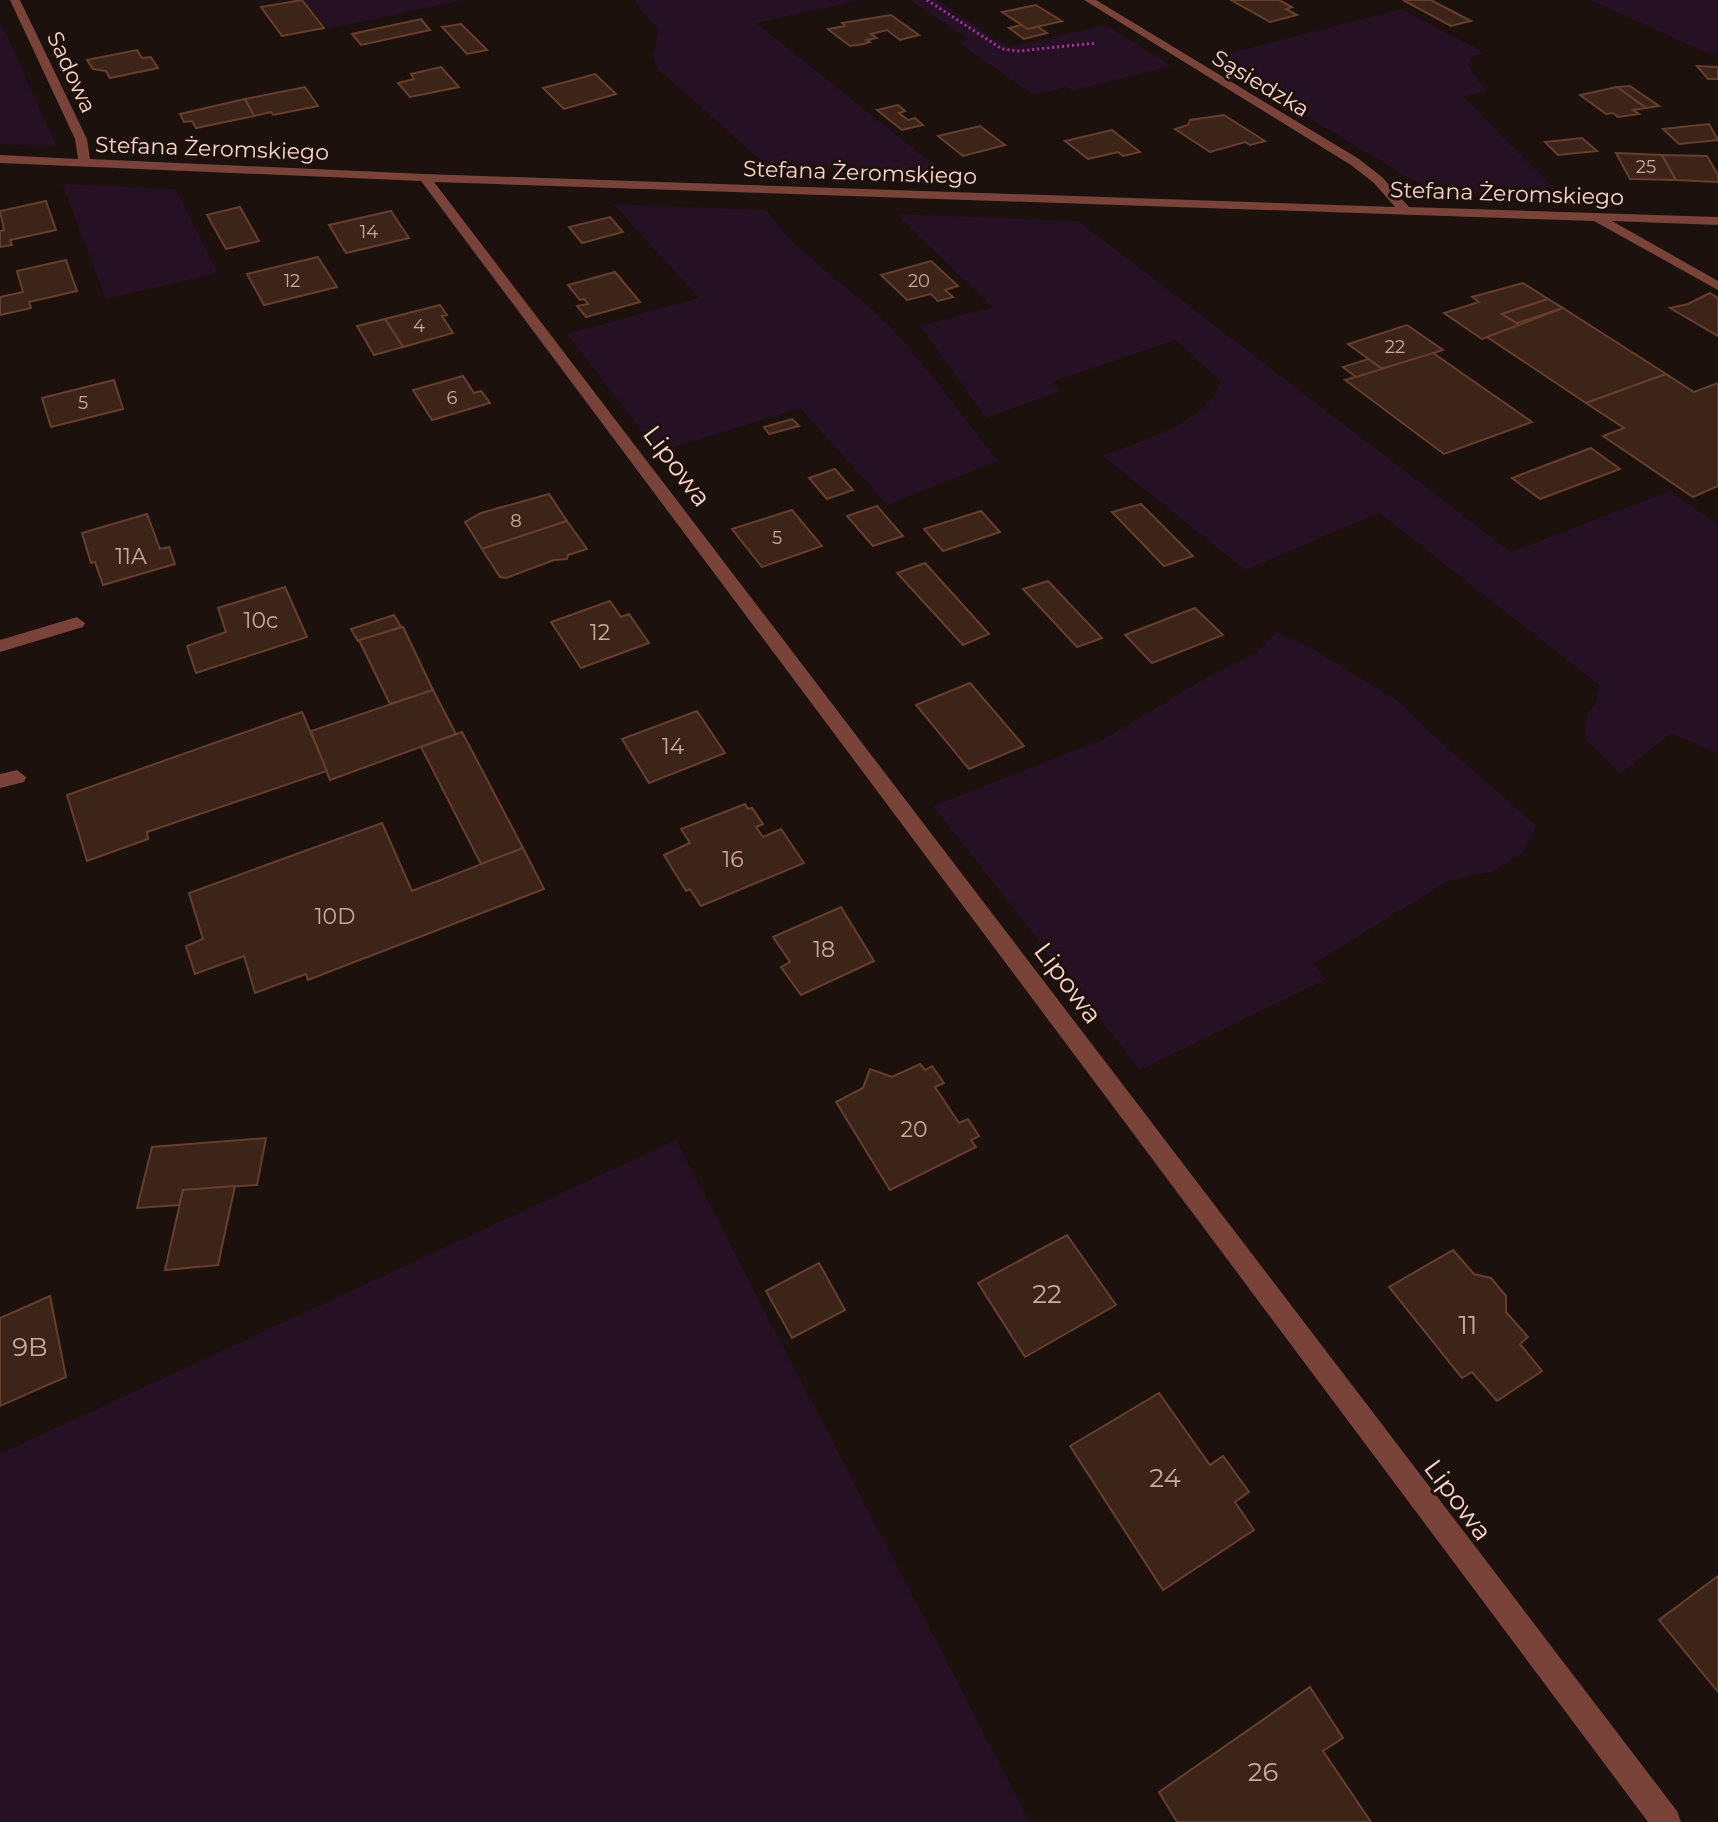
<svg xmlns="http://www.w3.org/2000/svg" width="1718" height="1822" font-family="Montserrat,sans-serif">
  <style>
    .green { fill: #261024 }
    .building { fill: #3c2419; stroke: #673e2c; stroke-width: 2 }
    .lines { fill: none; stroke-linecap: round; stroke-linejoin: round }
    .path { stroke: #a832a2; stroke-width: 3; stroke-dasharray: 2 3; stroke-linecap: butt }
    .minor { fill: #794339; fill-rule: evenodd }
    .labels { text-anchor: middle; stroke-width: 6; stroke-linejoin: round; paint-order: stroke }
    .far-number-label { font-size: 18px; fill: #cca99e }
    .far-street-label { font-size: 22px; fill: #fcd5ca; stroke: #1c110c }
    .number-label { font-size: 22px; fill: #cca99e }
    .street-label { font-size: 26px; fill: #fcd5ca; stroke: #1c110c }
    .near-number-label { font-size: 26px; fill: #cca99e }
  </style>
  <rect width="100%" height="100%" fill="#1c110c"/>
  <g class="green">
    <polygon points="303,0 464,0 327,29"/>
    <polygon points="637,0 860,0 756,23 942,171 768,167 657,68 653,55 659,30 635,3"/>
    <polygon points="910,0 937,0 1008,47 1106,25 1172,66 1072,91 1067,87 1034,95 959,43 968,39"/>
    <polygon points="1590,0 1718,0 1718,54 1709,54"/>
    <polygon points="1402,9 1485,53 1473,56 1468,65 1487,92 1463,96 1558,192 1548,200 1460,195 1412,180 1210,58"/>
    <polygon points="0,21 57,147 0,144"/>
    <polygon points="62,184 176,189 218,273 106,299"/>
    <path d="M613 204 766 210C797 255 848 284 886 323 927 365 961 415 998 461L887 505 800 408 658 452 567 334 699 298Z"/>
    <path d="M896 214 1078 221 1511 552 1670 491 1718 524V754L1671 733 1621 774 1585 739 1587 713 1596 703 1599 685 1379 513 1245 570 1103 456C1143 439 1204 425 1221 381L1175 340 1052 382 1061 391 986 418 920 326 992 307Z"/>
    <polygon points="1276,632 1310,647 1400,702 1426,729 1537,826 1522,854 1490,872 1448,881 1313,964 1326,979 1140,1070 933,806 1104,739 1206,678 1256,653"/>
    <polygon points="676,1140 1030,1822 0,1822 0,1454"/>
  </g>
  <g class="building">
    <polygon points="302,0 324,28 282,36 261,7"/>
    <polygon points="1231,0 1279,0 1292,7 1286,9 1297,15 1270,22"/>
    <polygon points="1403,0 1431,0 1471,21 1451,26"/>
    <polygon points="1036,5 1062,21 1028,29 1002,12"/>
    <polygon points="891,15 919,35 900,40 887,30 871,34 877,38 867,40 870,42 864,44 850,46 828,29 845,26 842,23"/>
    <polygon points="421,19 430,30 361,45 352,34"/>
    <polygon points="461,24 487,50 467,54 442,27"/>
    <polygon points="1021,25 1028,29 1038,27 1047,33 1024,39 1009,28"/>
    <polygon points="137,50 142,58 151,57 158,68 110,78 106,71 93,69 87,60"/>
    <polygon points="1697,66 1718,67 1718,79 1708,79"/>
    <polygon points="441,67 459,87 410,97 398,83 414,79 411,74"/>
    <polygon points="595,74 616,94 564,109 543,88"/>
    <polygon points="1630,86 1659,106 1646,108 1617,87"/>
    <polygon points="305,87 318,106 273,115 271,112 254,116 245,99"/>
    <polygon points="1617,87 1646,108 1633,110 1639,114 1618,117 1613,113 1606,114 1580,95"/>
    <polygon points="245,99 254,116 196,128 192,121 184,122 180,114"/>
    <polygon points="898,105 905,111 899,113 908,120 915,118 923,125 902,130 877,110"/>
    <polygon points="1224,115 1265,141 1250,145 1245,142 1210,152 1175,129 1188,125 1190,120"/>
    <polygon points="1709,124 1718,140 1679,144 1663,129"/>
    <polygon points="980,126 1005,145 963,156 938,136"/>
    <polygon points="1112,130 1140,152 1123,156 1118,152 1088,159 1065,141"/>
    <polygon points="1582,138 1597,151 1558,155 1545,142"/>
    <polygon points="1616,153 1662,155 1676,180 1630,179"/>
    <polygon points="1662,155 1707,156 1718,175 1718,182 1676,180"/>
    <polygon points="46,201 56,230 10,240 12,245 0,247 0,231 4,230 0,211"/>
    <polygon points="240,207 259,241 226,249 207,215"/>
    <polygon points="391,211 409,238 346,253 329,225"/>
    <polygon points="610,217 623,232 582,243 569,227"/>
    <polygon points="318,257 337,287 264,305 247,274"/>
    <polygon points="66,260 77,291 29,302 31,308 0,315 0,297 23,292 17,271"/>
    <polygon points="931,261 958,286 945,290 953,297 938,301 931,294 907,300 881,275"/>
    <polygon points="615,272 640,302 586,317 577,306 588,304 584,299 580,300 568,285"/>
    <polygon points="1523,283 1548,299 1502,314 1521,326 1482,339 1444,313 1479,302 1472,297"/>
    <polygon points="1710,293 1718,298 1718,336 1670,308 1688,304"/>
    <polygon points="1548,299 1563,308 1517,323 1502,314"/>
    <polygon points="440,305 447,315 442,316 453,333 403,347 385,319"/>
    <polygon points="1563,308 1666,374 1586,403 1487,337"/>
    <polygon points="385,319 403,347 374,355 357,326"/>
    <polygon points="1407,325 1443,350 1384,370 1348,344"/>
    <polygon points="1433,353 1532,422 1444,454 1345,380"/>
    <polygon points="1368,359 1382,369 1356,377 1343,367"/>
    <polygon points="1666,374 1694,392 1718,383 1718,486 1693,497 1603,436 1624,428 1586,403"/>
    <polygon points="463,376 474,393 481,391 490,403 432,420 413,390"/>
    <polygon points="114,380 123,409 51,427 42,398"/>
    <polygon points="792,419 799,426 769,434 764,427"/>
    <polygon points="1591,448 1620,469 1540,499 1512,478"/>
    <polygon points="835,469 853,490 827,499 809,478"/>
    <polygon points="549,494 567,521 482,549 465,522 481,513"/>
    <polygon points="1141,504 1193,556 1164,566 1112,512"/>
    <polygon points="877,506 903,536 873,546 847,516"/>
    <polygon points="792,510 822,546 762,567 732,529"/>
    <polygon points="981,511 1000,532 943,551 924,529"/>
    <polygon points="147,514 160,549 169,547 175,564 103,585 95,562 91,563 82,533"/>
    <polygon points="567,521 587,549 568,555 567,559 554,560 506,578 500,577 482,549"/>
    <polygon points="925,563 989,634 963,645 897,573"/>
    <polygon points="1048,581 1102,638 1077,647 1023,589"/>
    <polygon points="285,587 307,637 196,673 187,646 226,632 218,608"/>
    <polygon points="610,601 621,617 629,614 649,643 581,668 551,622"/>
    <polygon points="1195,608 1223,635 1152,663 1125,635"/>
    <polygon points="394,615 401,627 358,641 351,629"/>
    <polygon points="403,627 433,690 390,704 359,640"/>
    <polygon points="970,683 1024,746 969,769 916,705"/>
    <polygon points="433,690 456,734 330,780 311,731"/>
    <polygon points="697,711 725,753 649,783 622,739"/>
    <polygon points="302,712 327,771 147,832 148,839 87,861 67,795"/>
    <polygon points="462,732 523,848 481,864 421,747"/>
    <polygon points="745,804 748,809 752,808 763,824 756,827 763,837 781,829 804,863 701,906 690,889 686,891 664,855 690,843 681,829"/>
    <polygon points="382,823 412,891 523,848 544,889 308,980 306,974 255,993 244,956 195,974 186,946 203,939 189,893"/>
    <polygon points="841,907 874,961 801,995 781,967 790,962 773,937"/>
    <polygon points="920,1064 925,1070 932,1066 944,1083 935,1087 959,1123 968,1119 979,1136 971,1140 976,1147 890,1190 836,1102 863,1088 870,1069 892,1077"/>
    <polygon points="266,1138 257,1185 183,1190 179,1205 137,1208 152,1147"/>
    <polygon points="235,1186 218,1265 165,1270 183,1190"/>
    <polygon points="1067,1235 1116,1305 1025,1357 978,1283"/>
    <polygon points="1453,1250 1474,1274 1491,1278 1506,1296 1506,1312 1528,1337 1520,1344 1542,1371 1497,1401 1472,1372 1462,1378 1389,1287"/>
    <polygon points="819,1263 845,1310 792,1338 766,1291"/>
    <polygon points="50,1296 66,1377 0,1406 0,1318"/>
    <polygon points="1159,1393 1210,1465 1223,1456 1249,1492 1235,1502 1254,1530 1163,1590 1070,1446"/>
    <polygon points="1718,1576 1718,1692 1659,1620"/>
    <polygon points="1310,1687 1343,1738 1323,1751 1371,1822 1177,1822 1159,1792"/>
  </g>
  <g class="lines">
    <polyline class="path" points="927,0 1002,49 1019,51 1096,43"/>
    <g class="minor">
      <polygon points="10,0 20,0 87,139 90,159 425,174 1395,207 1374,183 1351,165 1084,0 1096,0 1359,159 1382,177 1409,207 1718,217 1718,225 1612,221 1718,281 1718,290 1594,221 434,182 1677,1811 1681,1822 1648,1822 421,181 0,163 0,155 78,159 75,139"/>
      <polygon points="77,617 85,623 83,627 0,652 0,640"/>
      <polygon points="17,770 26,777 24,782 0,788 0,774"/>
    </g>
  </g>
  <g class="labels">
    <g class="far-number-label">
      <text x="1646" y="173">25</text>
      <text x="369" y="238">14</text>
      <text x="292" y="287">12</text>
      <text x="919" y="287">20</text>
      <text x="419" y="332">4</text>
      <text x="1395" y="353">22</text>
      <text x="452" y="404">6</text>
      <text x="83" y="409">5</text>
      <text x="516" y="527">8</text>
      <text x="777" y="544">5</text>
    </g>
    <g class="far-street-label">
      <text transform="translate(72 72) rotate(65)" y="8">Sadowa</text>
      <text transform="translate(1261 83) rotate(31)" y="8">Sąsiedzka</text>
      <text transform="translate(212 148) rotate(2)" y="8">Stefana Żeromskiego</text>
      <text transform="translate(860 172) rotate(2)" y="8">Stefana Żeromskiego</text>
      <text transform="translate(1507 193) rotate(2)" y="8">Stefana Żeromskiego</text>
    </g>
    <g class="number-label">
      <text x="131" y="564">11A</text>
      <text x="261" y="628">10c</text>
      <text x="600" y="640">12</text>
      <text x="673" y="754">14</text>
      <text x="733" y="867">16</text>
      <text x="335" y="924">10D</text>
      <text x="824" y="957">18</text>
      <text x="914" y="1137">20</text>
    </g>
    <g class="street-label">
      <text transform="translate(677 466) rotate(53)" y="9">Lipowa</text>
      <text transform="translate(1068 983) rotate(53)" y="9">Lipowa</text>
      <text transform="translate(1458 1500) rotate(53)" y="9">Lipowa</text>
    </g>
    <g class="near-number-label">
      <text x="1047" y="1303">22</text>
      <text x="1468" y="1334">11</text>
      <text x="30" y="1356">9B</text>
      <text x="1165" y="1487">24</text>
      <text x="1263" y="1781">26</text>
    </g>
  </g>
</svg>
